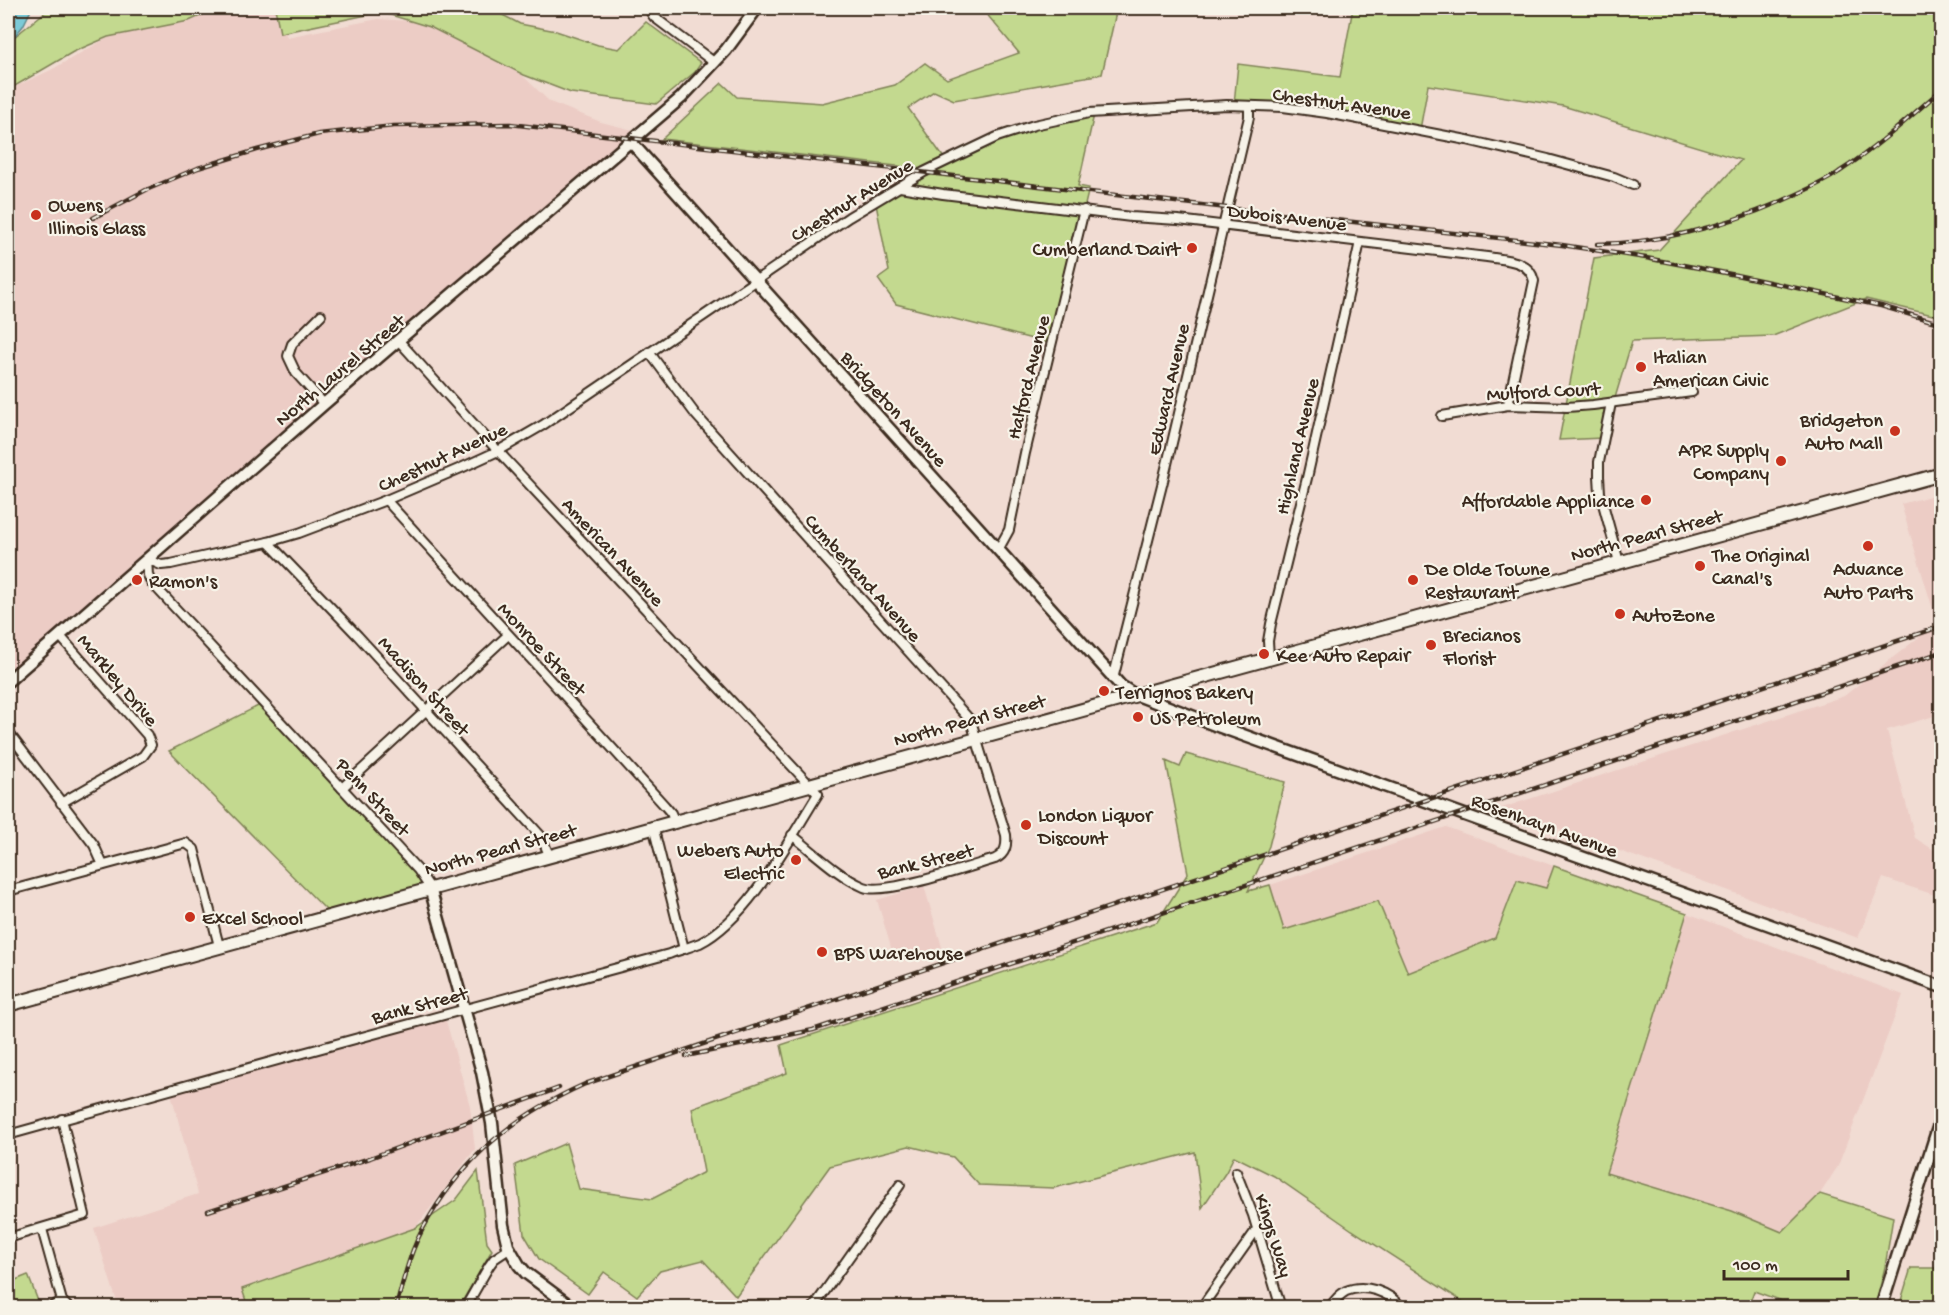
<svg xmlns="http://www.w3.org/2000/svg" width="1949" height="1315" font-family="'Gochi Hand',sans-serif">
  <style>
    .built { fill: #ecccc5 }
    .green { fill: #c3d98f; stroke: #7f8256; stroke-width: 1.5 }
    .water { fill: #7bcad7; stroke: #618a8d; stroke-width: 1.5 }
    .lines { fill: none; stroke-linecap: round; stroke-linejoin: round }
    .street-casing { stroke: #3b2a1e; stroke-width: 12 }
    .secondary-casing { stroke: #3b2a1e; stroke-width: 15 }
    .primary-casing { stroke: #3b2a1e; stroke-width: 16 }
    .street { stroke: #f7f3e8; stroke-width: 8 }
    .secondary { stroke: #f7f3e8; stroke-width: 10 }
    .primary { stroke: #f7f3e8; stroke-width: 12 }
    .rail-casing { stroke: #3b2a1e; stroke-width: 4.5 }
    .rail { stroke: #f7f3e8; stroke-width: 2; stroke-dasharray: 7; stroke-linecap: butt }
    .poi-dot { fill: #c8321e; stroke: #f7f3e8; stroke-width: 2 }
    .labels { text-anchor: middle; stroke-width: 4.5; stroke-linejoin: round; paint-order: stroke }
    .street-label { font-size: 20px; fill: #3b2a1e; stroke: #f7f3e8 }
    .poi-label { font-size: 20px; fill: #3b2a1e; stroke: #f7f3e8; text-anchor: start }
  </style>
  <rect width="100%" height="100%" fill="#f1dcd3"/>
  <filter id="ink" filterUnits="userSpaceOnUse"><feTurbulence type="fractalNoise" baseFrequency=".0167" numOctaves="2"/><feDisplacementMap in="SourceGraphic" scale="12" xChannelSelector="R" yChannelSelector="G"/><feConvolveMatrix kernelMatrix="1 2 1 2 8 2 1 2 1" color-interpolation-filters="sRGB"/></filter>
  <g filter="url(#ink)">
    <g class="built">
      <polygon points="209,8 275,8 287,37 378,19 426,22 522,75 550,102 601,122 641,132 8,681 8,90 51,70 114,34"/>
      <polygon points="1941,493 1941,714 1887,730 1915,838 1934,850 1941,848 1941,897 1883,878 1858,938 1502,808 1844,696 1937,623 1901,504"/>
      <polygon points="1446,827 1554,866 1546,889 1516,880 1495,938 1408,973 1378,902 1284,931 1270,885"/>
      <polygon points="924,886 942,947 895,961 877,900"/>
      <polygon points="1687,913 1903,995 1838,1166 1820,1194 1782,1232 1732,1211 1606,1173"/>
      <polygon points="443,1010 470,1106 475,1149 415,1228 242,1288 248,1308 124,1307 117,1302 94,1228 198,1194 169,1086"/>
    </g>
    <g class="green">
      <polygon points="50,8 218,8 189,21 108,37 73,52 8,90 8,42"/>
      <polygon points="275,8 489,8 520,24 556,31 598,45 619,49 646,22 701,63 695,72 656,104 571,93 524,75 430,27 381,12 280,33"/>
      <polygon points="976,8 1117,8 1102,74 954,100 934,91 908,108 944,158 1095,110 1078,186 1089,188 1052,344 896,304 878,279 889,271 875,199 923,169 662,139 722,83 737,97 822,103 895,85 925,63 947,79 1019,53 985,12"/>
      <polygon points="1353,8 1941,8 1941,317 1866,299 1773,336 1632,341 1603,438 1559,440 1594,258 1659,250 1741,160 1563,106 1428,85 1420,130 1234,104 1238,64 1340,77"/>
      <polygon points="264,703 430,888 330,914 169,751"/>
      <polygon points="1186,754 1285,782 1269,846 1248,891 1270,885 1284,930 1378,901 1408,973 1495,938 1517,880 1546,888 1554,866 1687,913 1606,1173 1732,1211 1782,1232 1820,1194 1893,1217 1885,1267 1875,1307 1798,1307 1754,1291 1748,1307 1466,1307 1465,1303 1352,1230 1274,1176 1234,1156 1226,1172 1202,1208 1195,1152 1054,1188 979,1185 953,1157 909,1146 830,1166 736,1296 703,1260 660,1271 637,1296 604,1272 588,1294 539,1259 524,1234 515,1165 566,1143 579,1189 652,1199 704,1172 692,1108 787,1073 781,1045 1157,922 1188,873 1166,761 1180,767"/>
      <polygon points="478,1171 487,1243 492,1250 459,1307 248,1307 242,1289 415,1228 456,1200"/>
      <polygon points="1911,1268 1941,1268 1941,1307 1899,1307"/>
      <polygon points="28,1275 38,1301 23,1307 15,1307 8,1283"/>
    </g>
    <polygon class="water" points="9,8 32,8 23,26 8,44 8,11"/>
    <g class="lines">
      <defs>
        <g id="street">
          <polyline points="648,8 654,17 715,63"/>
          <path d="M900 187 943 194 1131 217 1178 220 1487 257C1505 260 1529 259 1534 281L1508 405"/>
          <polyline points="321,315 292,344 288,356 296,373 324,404"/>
          <path d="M649 352 696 415 971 721 1006 835C1007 845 1006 854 995 859 971 866 884 896 864 887 838 876 815 853 792 835"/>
          <polyline points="1611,403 1599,462 1599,476 1600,493 1619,562"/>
          <polyline points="1442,416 1508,405 1567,407 1593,405 1692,392"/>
          <polyline points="386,500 665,806 671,813 674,820"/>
          <polyline points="268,542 358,636 530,824 541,836 549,855"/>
          <polyline points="998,550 1009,530 1025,453 1084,210"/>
          <polyline points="60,636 147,735 151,745 143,756 61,803"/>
          <polyline points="1269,657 1268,641 1271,624 1307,478 1360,242"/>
          <polyline points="1113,679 1163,481 1249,117 1249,106"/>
          <polyline points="8,732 94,845 103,865"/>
          <polyline points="342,788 508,635"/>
          <polyline points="653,826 684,949"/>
          <polyline points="430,888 418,870 151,582 148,575 147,559 161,565 171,564 268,542 299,533 386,500 461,468 498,451 543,425 849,217 924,172 955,157 997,137 1034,125 1089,113 1227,105 1283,107 1327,113 1467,140 1548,159 1614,177 1633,185"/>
          <polyline points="8,891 186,843 194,849 219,946"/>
          <path d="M8 1135C228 1073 448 1013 669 954 679 950 690 947 700 943 749 918 789 840 818 794L498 451 399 341"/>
          <polyline points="1236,1172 1253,1215 1281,1308"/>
          <polyline points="42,1229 62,1301 69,1308"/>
          <polyline points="8,1238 85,1215 62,1119"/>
          <polyline points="49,1308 62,1301"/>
          <polyline points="465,1308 489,1266 494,1259 509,1249"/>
          <polyline points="813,1308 900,1185"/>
          <polyline points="1201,1308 1257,1229"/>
          <path d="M1329 1308C1334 1301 1339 1295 1346 1291 1365 1283 1390 1292 1402 1308"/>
        </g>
        <g id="secondary">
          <polyline points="631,142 1121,686 1132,693 1215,725 1942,987"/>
          <polyline points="8,681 324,404 681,98 726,50 757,8"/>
          <polyline points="430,888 482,1072 492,1123 503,1225 508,1246 519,1265 526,1273 573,1308"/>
          <polyline points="1881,1308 1942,1115"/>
        </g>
        <path id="primary" d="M8 1005C651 824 1297 651 1942 474"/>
      </defs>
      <use href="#street" class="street-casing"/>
      <use href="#secondary" class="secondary-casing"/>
      <use href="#primary" class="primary-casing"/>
      <use href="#street" class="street"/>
      <use href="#secondary" class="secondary"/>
      <use href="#primary" class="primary"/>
      <defs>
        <g id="rail">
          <polyline points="93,218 146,190 198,168 257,150 319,134 394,126 510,124 1227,208 1562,245 1646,258 1736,275 1881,306 1942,324"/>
          <path d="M1597 244C1661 243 1724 226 1782 201 1801 192 1822 184 1839 172 1876 148 1909 118 1942 89"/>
          <polyline points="686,1056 813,1030 1942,652"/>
          <polyline points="208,1211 370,1158 559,1088"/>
          <path d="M396 1308C401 1288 406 1269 413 1250 419 1234 428 1219 437 1205 475 1147 523 1112 585 1084L1942 626"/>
        </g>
      </defs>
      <use href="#rail" class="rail-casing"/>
      <use href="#rail" class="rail"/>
    </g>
  </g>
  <g class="poi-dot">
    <circle cx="36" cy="215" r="6"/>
    <circle cx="1192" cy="248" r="6"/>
    <circle cx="1641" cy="367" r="6"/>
    <circle cx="1895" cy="431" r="6"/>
    <circle cx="1781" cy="461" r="6"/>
    <circle cx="1646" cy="500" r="6"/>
    <circle cx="1868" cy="546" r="6"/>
    <circle cx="1700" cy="566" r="6"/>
    <circle cx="137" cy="580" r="6"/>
    <circle cx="1413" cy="580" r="6"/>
    <circle cx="1620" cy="614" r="6"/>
    <circle cx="1431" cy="645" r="6"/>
    <circle cx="1264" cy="654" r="6"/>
    <circle cx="1104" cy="691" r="6"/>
    <circle cx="1138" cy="717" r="6"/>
    <circle cx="1026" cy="825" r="6"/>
    <circle cx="796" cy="860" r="6"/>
    <circle cx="190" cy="917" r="6"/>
    <circle cx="822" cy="952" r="6"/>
  </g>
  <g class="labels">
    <g class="street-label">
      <text transform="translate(1342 102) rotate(8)" y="7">Chestnut Avenue</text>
      <text transform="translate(851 199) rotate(-32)" y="7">Chestnut Avenue</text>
      <text transform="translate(1287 216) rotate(7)" y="7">Dubois Avenue</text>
      <text transform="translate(339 369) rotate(-40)" y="7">North Laurel Street</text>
      <text transform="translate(1027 377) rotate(-76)" y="7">Halford Avenue</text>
      <text transform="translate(1167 389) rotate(-77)" y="7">Edward Avenue</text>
      <text transform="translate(1543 390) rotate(-3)" y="7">Mulford Court</text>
      <text transform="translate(895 408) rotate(48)" y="7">Bridgeton Avenue</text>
      <text transform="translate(1296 446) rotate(-77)" y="7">Highland Avenue</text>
      <text transform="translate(442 456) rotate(-25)" y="7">Chestnut Avenue</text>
      <text transform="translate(1646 534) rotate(-15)" y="7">North Pearl Street</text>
      <text transform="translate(614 551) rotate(47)" y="7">American Avenue</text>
      <text transform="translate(864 577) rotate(48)" y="7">Cumberland Avenue</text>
      <text transform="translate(543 648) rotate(47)" y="7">Monroe Street</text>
      <text transform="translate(119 679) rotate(50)" y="7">Markley Drive</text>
      <text transform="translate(425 685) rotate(48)" y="7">Madison Street</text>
      <text transform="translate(969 719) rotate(-15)" y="7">North Pearl Street</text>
      <text transform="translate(374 796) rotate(47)" y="7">Penn Street</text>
      <text transform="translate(1545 824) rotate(20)" y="7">Rosenhayn Avenue</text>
      <text transform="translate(500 848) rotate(-15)" y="7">North Pearl Street</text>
      <text transform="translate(925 860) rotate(-14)" y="7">Bank Street</text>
      <text transform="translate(419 1004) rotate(-15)" y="7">Bank Street</text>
      <text transform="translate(1275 1235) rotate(72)" y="7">Kings Way</text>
    </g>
    <g class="poi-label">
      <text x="48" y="211">Owens<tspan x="48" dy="23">Illinois Glass</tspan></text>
      <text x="1180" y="255" text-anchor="end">Cumberland Dairt</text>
      <text x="1653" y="363">Italian<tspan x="1653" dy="23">American Civic</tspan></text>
      <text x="1883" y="426" text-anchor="end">Bridgeton<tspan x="1883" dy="23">Auto Mall</tspan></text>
      <text x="1769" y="456" text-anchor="end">APR Supply<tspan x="1769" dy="23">Company</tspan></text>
      <text x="1634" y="507" text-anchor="end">Affordable Appliance</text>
      <text x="1712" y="561">The Original<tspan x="1712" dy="23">Canal's</tspan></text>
      <text x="1425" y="575">De Olde Towne<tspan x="1425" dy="23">Restaurant</tspan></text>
      <text x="1868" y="575" text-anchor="middle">Advance<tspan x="1868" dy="23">Auto Parts</tspan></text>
      <text x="149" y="587">Ramon's</text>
      <text x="1632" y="621">AutoZone</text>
      <text x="1443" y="641">Brecianos<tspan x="1443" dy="23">Florist</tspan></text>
      <text x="1276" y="661">Kee Auto Repair</text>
      <text x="1116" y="698">Terrignos Bakery</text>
      <text x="1150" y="724">US Petroleum</text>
      <text x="1038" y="821">London Liquor<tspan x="1038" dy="23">Discount</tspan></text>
      <text x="784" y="856" text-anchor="end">Webers Auto<tspan x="784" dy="23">Electric</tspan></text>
      <text x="202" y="924">Excel School</text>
      <text x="834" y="959">BPS Warehouse</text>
    </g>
  </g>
  <rect width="1949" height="1315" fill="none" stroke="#f7f3e8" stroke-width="30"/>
  <rect x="15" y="15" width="1919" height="1285" fill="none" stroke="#3b2a1e" stroke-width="2" filter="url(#ink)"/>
  <path d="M1724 1270v9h124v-9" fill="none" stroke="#3b2a1e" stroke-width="3"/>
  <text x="1733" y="1270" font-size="18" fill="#3b2a1e" stroke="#f7f3e8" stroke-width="4.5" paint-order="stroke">100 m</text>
</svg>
